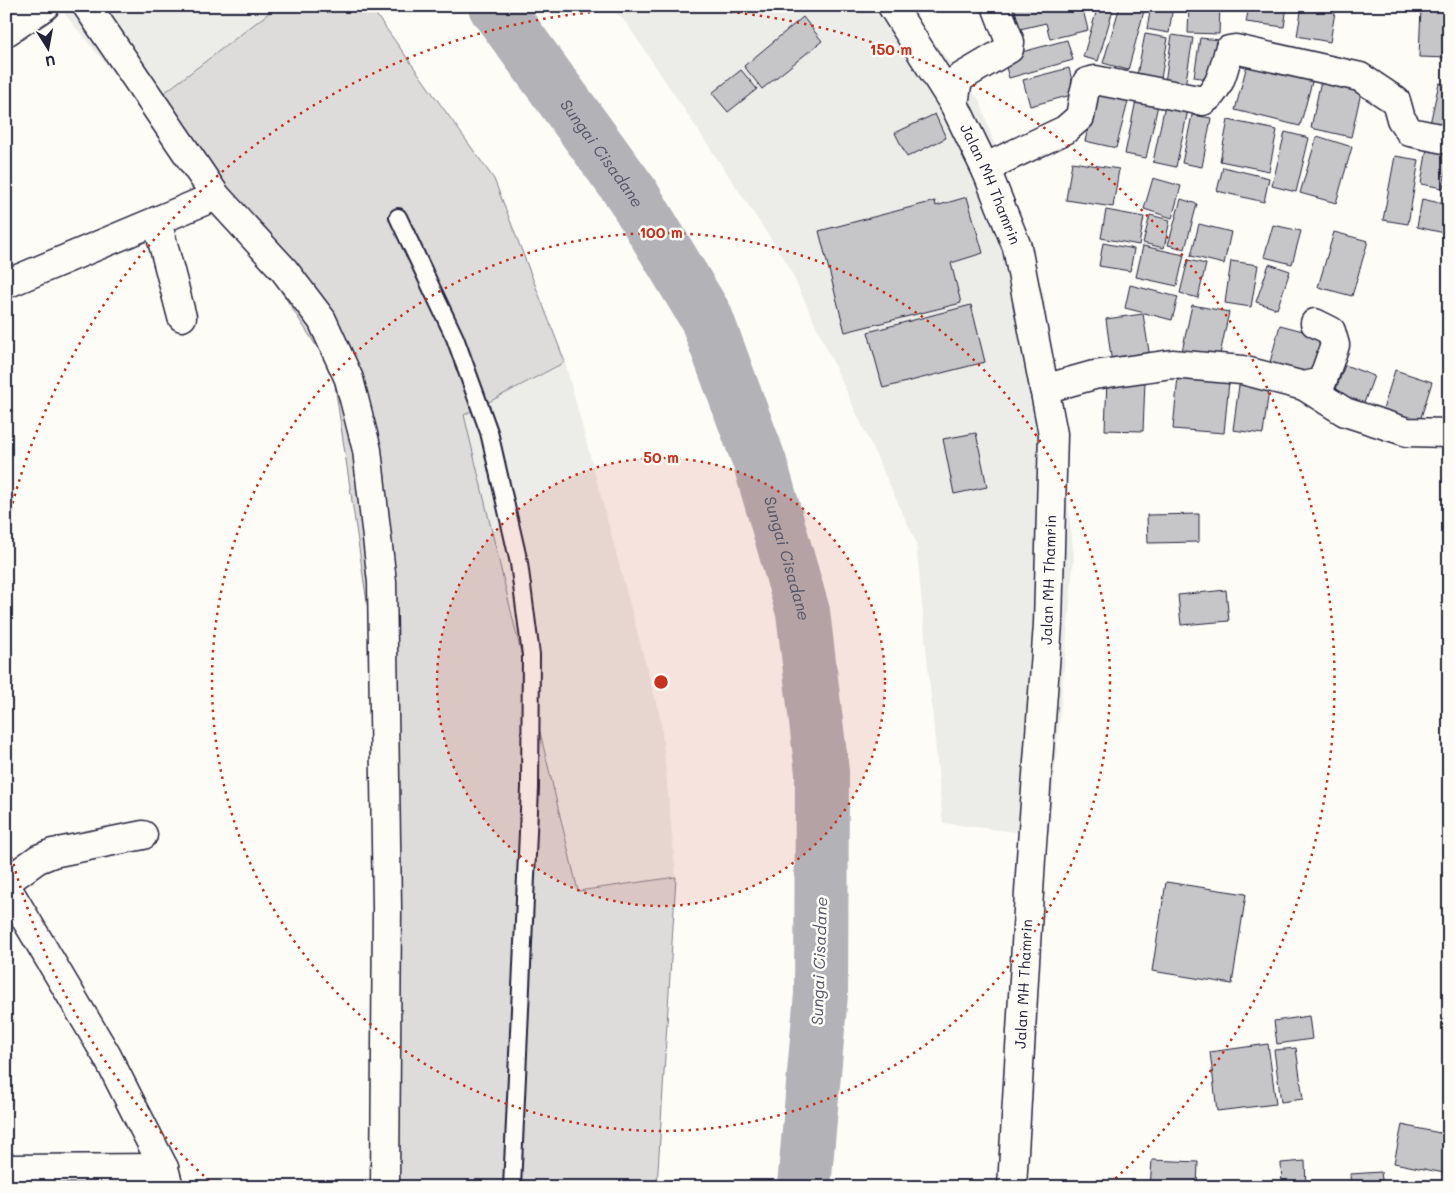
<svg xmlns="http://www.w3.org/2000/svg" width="1455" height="1193" font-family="Mali,sans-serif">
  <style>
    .built { fill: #ecece9 }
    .green { fill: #dddcdb; stroke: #807f8b }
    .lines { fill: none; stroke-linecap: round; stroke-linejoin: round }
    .river { stroke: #b2b2b7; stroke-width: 54 }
    .building { fill: #c6c6c8; stroke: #22223b }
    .service-casing { stroke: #22223b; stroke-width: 20 }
    .minor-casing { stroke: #22223b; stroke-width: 31 }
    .tertiary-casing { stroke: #22223b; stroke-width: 31 }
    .service { stroke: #fdfcf7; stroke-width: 16 }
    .minor { stroke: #fdfcf7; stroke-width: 28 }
    .tertiary { stroke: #fdfcf7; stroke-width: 28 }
    .ring { fill: none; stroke: #c8321e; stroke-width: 2.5; stroke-dasharray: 2.5 5 }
    .labels { text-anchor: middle; stroke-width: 5; stroke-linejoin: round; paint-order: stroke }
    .street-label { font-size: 15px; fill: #22223b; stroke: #fdfcf7 }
    .water-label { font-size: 16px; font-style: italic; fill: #545466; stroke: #fdfcf7 }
    .centre { fill: #c8321e; stroke: #fdfcf7; stroke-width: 2.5 }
    .ring-label { font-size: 15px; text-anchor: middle; font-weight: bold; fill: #c8321e; stroke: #fdfcf7; stroke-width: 5; stroke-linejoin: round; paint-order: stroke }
  </style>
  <rect width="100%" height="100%" fill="#fdfcf7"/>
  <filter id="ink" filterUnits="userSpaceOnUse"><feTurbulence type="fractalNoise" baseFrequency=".02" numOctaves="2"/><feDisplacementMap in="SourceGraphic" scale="10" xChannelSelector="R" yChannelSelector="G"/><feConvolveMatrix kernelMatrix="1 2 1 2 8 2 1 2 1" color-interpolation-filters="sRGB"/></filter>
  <g filter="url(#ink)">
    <g class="built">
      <polygon points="58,6 278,6 143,109"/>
      <polygon points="611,6 905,6 980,101 1044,294 1074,556 1049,836 943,823 916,542 787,263 627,24"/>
      <polygon points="565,362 661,721 676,877 578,891 464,414"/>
    </g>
    <polygon class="green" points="278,6 370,6 494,179 565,362 464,415 578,891 676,877 657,1187 387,1187 374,650 333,372 236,221 143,109"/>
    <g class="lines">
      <path class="river" id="s1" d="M495 6 632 194 706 317 760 463 803 612 822 772 821 994 804 1187"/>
    </g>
    <g class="building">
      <polygon points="1014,6 1082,6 1088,30 1050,39 1046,23 1020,29"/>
      <polygon points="1098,6 1114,6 1098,61 1083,57"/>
      <polygon points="1120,6 1128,6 1144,11 1128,70 1103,63"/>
      <polygon points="1151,6 1173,6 1169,33 1147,29"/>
      <polygon points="1189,6 1220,6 1219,34 1188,33"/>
      <polygon points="1249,6 1287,6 1284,27 1246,22"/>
      <polygon points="1302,6 1336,6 1330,42 1297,36"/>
      <polygon points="1421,6 1449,6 1449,58 1419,57"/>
      <polygon points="803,17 822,41 762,89 744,66"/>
      <polygon points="1145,34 1168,38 1160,84 1136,80"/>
      <polygon points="1172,35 1193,38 1184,92 1164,89"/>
      <polygon points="1200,38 1220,40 1215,80 1194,77"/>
      <polygon points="1067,40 1073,60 1009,78 1003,57"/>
      <polygon points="1250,54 1315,71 1300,126 1235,110"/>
      <polygon points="1069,68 1075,94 1030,106 1023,80"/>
      <polygon points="741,70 757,89 728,112 712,93"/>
      <polygon points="1321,80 1362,88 1351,137 1311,128"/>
      <polygon points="1439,83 1449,85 1449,128 1430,124"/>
      <polygon points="1098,86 1130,94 1116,148 1085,141"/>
      <polygon points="1136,100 1158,105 1146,158 1125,154"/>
      <polygon points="1166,100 1189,105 1176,167 1153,162"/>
      <polygon points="935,114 946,138 907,157 895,133"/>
      <polygon points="1192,115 1211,118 1202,167 1182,163"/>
      <polygon points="1228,120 1277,130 1269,171 1220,161"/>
      <polygon points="1285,132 1309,138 1296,192 1272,186"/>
      <polygon points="1317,136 1352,147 1336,203 1300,193"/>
      <polygon points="1427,148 1449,152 1443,188 1421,184"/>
      <polygon points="1395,156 1419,160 1408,224 1383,220"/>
      <polygon points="1072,162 1119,169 1113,207 1066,200"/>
      <polygon points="1223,167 1269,178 1264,202 1217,191"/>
      <polygon points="1153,178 1181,186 1172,218 1144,209"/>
      <polygon points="967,197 983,253 951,263 961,303 845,332 819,231 935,201 936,206"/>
      <polygon points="1181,199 1197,204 1185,249 1168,245"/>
      <polygon points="1422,199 1449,205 1449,234 1417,227"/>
      <polygon points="1106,210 1144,217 1139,245 1101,238"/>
      <polygon points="1150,215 1170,220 1164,248 1143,243"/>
      <polygon points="1199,224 1231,232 1224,264 1191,256"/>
      <polygon points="1273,225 1301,231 1292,264 1264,257"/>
      <polygon points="1334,232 1368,241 1352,296 1318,287"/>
      <polygon points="1103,243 1134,249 1130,271 1099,266"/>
      <polygon points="1143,246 1184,255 1177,286 1136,277"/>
      <polygon points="1188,260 1206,264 1198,298 1180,293"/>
      <polygon points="1231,261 1258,265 1251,307 1225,303"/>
      <polygon points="1269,264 1290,271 1277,309 1256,302"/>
      <polygon points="1130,285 1178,297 1172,320 1125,308"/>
      <polygon points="971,305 985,362 883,388 868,332"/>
      <polygon points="1192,305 1229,312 1218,364 1181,356"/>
      <polygon points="1143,314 1150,358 1112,364 1106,319"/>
      <polygon points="1280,325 1322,336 1311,377 1269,366"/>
      <polygon points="1345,365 1374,376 1364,403 1335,392"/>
      <polygon points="1179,366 1230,371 1224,433 1173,429"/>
      <polygon points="1395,370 1432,382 1418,427 1381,416"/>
      <polygon points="1240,378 1270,382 1263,434 1233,430"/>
      <polygon points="1107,379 1145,381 1143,431 1105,430"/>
      <polygon points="976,433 987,487 954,494 943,439"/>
      <polygon points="1199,514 1199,542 1148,543 1147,515"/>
      <polygon points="1226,590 1229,621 1181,625 1178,595"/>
      <polygon points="1166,882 1246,894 1232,984 1152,971"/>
      <polygon points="1309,1016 1312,1039 1277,1044 1274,1021"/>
      <polygon points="1268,1044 1276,1104 1217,1111 1210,1052"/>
      <polygon points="1296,1048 1303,1099 1281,1102 1274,1050"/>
      <polygon points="1402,1125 1449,1135 1449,1174 1394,1163"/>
      <polygon points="1152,1160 1198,1162 1197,1187 1150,1187"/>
      <polygon points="1305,1161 1306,1187 1282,1187 1281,1163"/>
      <polygon points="1381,1172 1383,1187 1351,1187 1350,1174"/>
    </g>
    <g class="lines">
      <defs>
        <polyline id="service" points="398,217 455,338 489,432 519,563 531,655 530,788 512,1187"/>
        <g id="minor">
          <polyline points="87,6 216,196 284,270 322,320 349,379 367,450 382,582 387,908 385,1187"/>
          <polyline points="6,32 45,6"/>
          <polyline points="954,104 958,79 1009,49 1010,42 996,6"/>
          <path d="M987 172 999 161 1065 130 1080 117 1084 94 1087 82 1095 80 1203 101C1220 91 1224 68 1229 50L1235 49 1360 77 1396 101 1401 119 1410 132 1449 140"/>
          <polyline points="157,221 182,317"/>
          <polyline points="6,284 216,196"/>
          <polyline points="1304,386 1345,412 1407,432 1449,433"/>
          <polyline points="1044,389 1094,375 1172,364 1242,370 1304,386 1322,382 1335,345 1331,331 1315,323"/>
          <polyline points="6,882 38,859 53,853 143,835"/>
          <polyline points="6,886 107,1056 164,1168 169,1187"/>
          <polyline points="6,1169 164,1168"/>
        </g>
        <g id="tertiary">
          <path id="s2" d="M892 6 954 104 987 172 1017 247 1053 434 1048 624 1031 858 1012 1187"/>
        </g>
      </defs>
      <use href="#service" class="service-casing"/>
      <use href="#minor" class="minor-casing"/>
      <use href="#tertiary" class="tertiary-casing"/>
      <use href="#service" class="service"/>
      <use href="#minor" class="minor"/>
      <use href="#tertiary" class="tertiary"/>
    </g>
  </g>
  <circle cx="661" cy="682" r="224" fill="#c8321e" fill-opacity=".12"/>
  <g class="ring">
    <circle cx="661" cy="682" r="224"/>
    <circle cx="661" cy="682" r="449"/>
    <path d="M215 1186A673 673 0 0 1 7 839M7 525A673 673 0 1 1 1107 1186"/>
  </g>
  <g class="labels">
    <g class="street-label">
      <text dy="5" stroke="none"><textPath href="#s2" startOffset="204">Jalan MH Thamrin</textPath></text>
      <text transform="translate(1049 580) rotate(-88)" y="5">Jalan MH Thamrin</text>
      <text transform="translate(1024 984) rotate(-87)" y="5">Jalan MH Thamrin</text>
    </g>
    <g class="water-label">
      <text dy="6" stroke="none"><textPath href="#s1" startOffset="182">Sungai Cisadane</textPath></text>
      <text dy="6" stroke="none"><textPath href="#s1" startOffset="631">Sungai Cisadane</textPath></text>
      <text transform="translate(819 961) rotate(-88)" y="6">Sungai Cisadane</text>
    </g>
  </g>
  <circle cx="661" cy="682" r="8" class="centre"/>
  <g class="ring-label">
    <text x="891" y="55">150 m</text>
    <text x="661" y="238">100 m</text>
    <text x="661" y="463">50 m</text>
  </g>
  <rect width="1455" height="1193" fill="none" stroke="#fdfcf7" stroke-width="25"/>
  <rect x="12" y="12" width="1430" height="1168" fill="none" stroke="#22223b" stroke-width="2" filter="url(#ink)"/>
  <g transform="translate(48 48) rotate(169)" stroke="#fdfcf7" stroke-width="4" paint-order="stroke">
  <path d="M0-4L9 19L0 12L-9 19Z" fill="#22223b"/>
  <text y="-8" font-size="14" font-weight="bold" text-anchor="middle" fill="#22223b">U</text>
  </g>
</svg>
